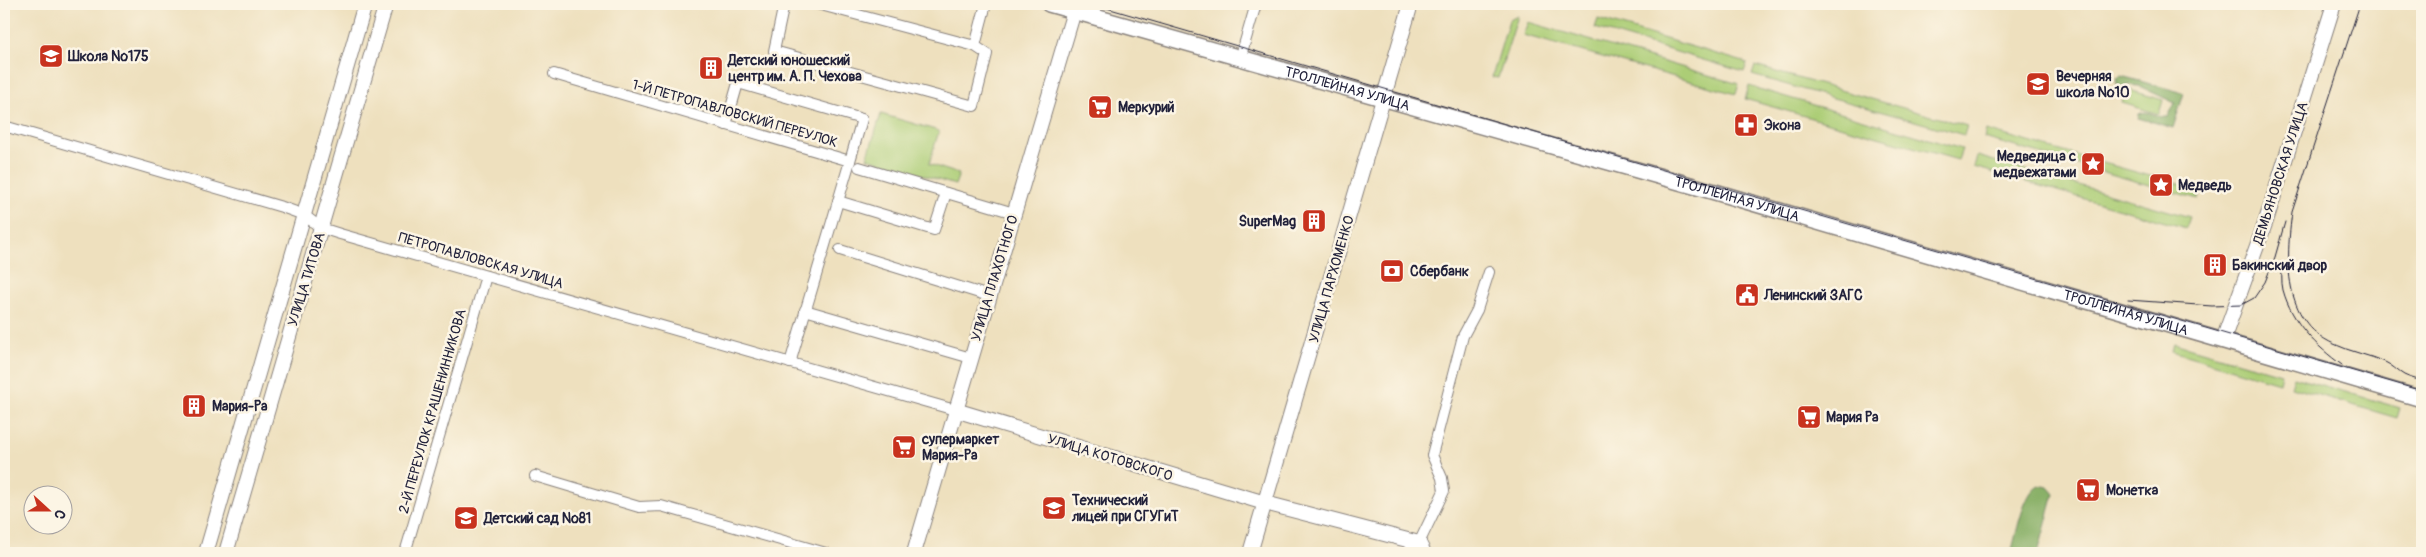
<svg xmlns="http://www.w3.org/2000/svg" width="2426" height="557" font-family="Pangolin,sans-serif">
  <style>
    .green { fill: #accd76; stroke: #677858 }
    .forest { fill: #89b067; stroke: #566951 }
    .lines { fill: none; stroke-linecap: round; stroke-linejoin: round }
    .street-casing { stroke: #88817c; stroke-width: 12 }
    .secondary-casing { stroke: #88817c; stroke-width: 16 }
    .primary-casing { stroke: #88817c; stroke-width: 18 }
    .street { stroke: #fff; stroke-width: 10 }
    .secondary { stroke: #fff; stroke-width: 14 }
    .primary { stroke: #fff; stroke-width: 15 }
    .tram { stroke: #22223b; stroke-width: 1 }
    .labels { text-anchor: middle; stroke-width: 5; stroke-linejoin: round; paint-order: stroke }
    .poi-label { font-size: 14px; font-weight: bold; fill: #22223b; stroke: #fcf5e5; text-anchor: start }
    .street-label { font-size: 14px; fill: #22223b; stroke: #fcf5e5 }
  </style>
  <rect width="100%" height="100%" fill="#fcf5e5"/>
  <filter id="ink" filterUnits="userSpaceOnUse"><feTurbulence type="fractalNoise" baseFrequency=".02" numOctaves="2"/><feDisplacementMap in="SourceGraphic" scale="10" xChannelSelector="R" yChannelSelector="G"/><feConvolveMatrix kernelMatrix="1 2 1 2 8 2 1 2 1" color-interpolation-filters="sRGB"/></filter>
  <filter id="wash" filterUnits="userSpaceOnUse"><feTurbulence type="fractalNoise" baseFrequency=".0096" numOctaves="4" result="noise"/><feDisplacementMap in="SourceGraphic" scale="20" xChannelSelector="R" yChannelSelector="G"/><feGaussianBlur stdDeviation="1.12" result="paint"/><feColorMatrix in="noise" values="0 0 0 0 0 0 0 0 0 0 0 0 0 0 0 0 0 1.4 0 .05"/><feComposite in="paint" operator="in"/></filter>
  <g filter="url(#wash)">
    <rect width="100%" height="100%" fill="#eee0be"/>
    <g class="green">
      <polygon points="1518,16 1498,78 1492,77 1509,20"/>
      <polygon points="1598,19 1747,63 1744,72 1595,28"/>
      <polygon points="1528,22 1739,84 1736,94 1523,35"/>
      <polygon points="1755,66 1967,126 1964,135 1752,75"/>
      <polygon points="1749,86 1962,149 1958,160 1745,99"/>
      <polygon points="2126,89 2163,100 2159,114 2122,103"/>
      <polygon points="881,114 939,131 929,164 959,174 955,185 867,158"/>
      <polygon points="1986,130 2200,190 2198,199 1984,138"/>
      <polygon points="1977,156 2190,217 2186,228 1974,167"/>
      <polygon points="2174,343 2281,374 2279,383 2172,351"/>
      <polygon points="2294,377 2400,408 2397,418 2291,387"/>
    </g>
    <g class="forest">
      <path d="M2121 76 2184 93 2173 128 2138 118 2139 114C2149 108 2157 119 2168 117L2175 103 2139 86 2130 85 2122 87 2116 83 2117 78Z"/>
      <path d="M2039 485 2048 487 2054 494 2038 553H2011C2016 537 2023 492 2039 485Z"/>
    </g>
  </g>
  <g filter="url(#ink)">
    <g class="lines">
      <defs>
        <g id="street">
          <polyline points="784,4 774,51 974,106 987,54 975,46"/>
          <polyline points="817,4 975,46 986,4"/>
          <polyline points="1240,59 1256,4"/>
          <polyline points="554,74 850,161 790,363"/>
          <polyline points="726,125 738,83 862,119 850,161"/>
          <polyline points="4,126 282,207 304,215 321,228 340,234 955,410"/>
          <polyline points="859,167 1014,213"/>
          <polyline points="838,201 934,230 946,193"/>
          <polyline points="840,250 989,296"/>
          <polyline points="805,310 971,358"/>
          <polyline points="535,476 639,507 661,506 826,553"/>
          <polyline points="1419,543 1444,491 1442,478 1432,455 1463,336 1477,310 1489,272"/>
          <polyline points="405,553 486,276"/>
        </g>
        <g id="secondary">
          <polyline points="2223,340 2266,221 2334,4"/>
          <polyline points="955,410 1265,503 1419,543 1424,553"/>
          <polyline points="206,553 365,4"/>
          <polyline points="226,553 386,4"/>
          <polyline points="914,553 1074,11"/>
          <polyline points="1250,553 1411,4"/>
        </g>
        <g id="primary">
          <path id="s1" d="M1049 4 1715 192 2422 399"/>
        </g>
      </defs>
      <use href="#street" class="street-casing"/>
      <use href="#secondary" class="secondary-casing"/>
      <use href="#primary" class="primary-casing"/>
      <use href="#street" class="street"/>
      <use href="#secondary" class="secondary"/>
      <use href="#primary" class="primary"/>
      <g class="tram">
        <polyline points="1093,4 2422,391"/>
        <path d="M2360 4 2292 212C2286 259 2282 321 2334 344 2351 352 2369 355 2385 362 2392 365 2397 371 2404 375 2410 378 2416 379 2422 381"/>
        <path d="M2282 263C2282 272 2281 282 2283 290 2292 323 2316 346 2342 365"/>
        <polyline points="2128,300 2212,306 2241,305 2254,298 2265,282 2275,257 2285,222"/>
      </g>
    </g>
  </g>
  <defs>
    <symbol id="school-square" viewBox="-11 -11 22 22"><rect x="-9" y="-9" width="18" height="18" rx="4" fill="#c8321e" stroke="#fcf5e5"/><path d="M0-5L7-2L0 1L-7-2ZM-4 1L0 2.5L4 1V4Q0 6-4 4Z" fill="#fff"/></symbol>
    <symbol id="building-square" viewBox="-11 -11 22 22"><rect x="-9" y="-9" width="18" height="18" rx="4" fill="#c8321e" stroke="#fcf5e5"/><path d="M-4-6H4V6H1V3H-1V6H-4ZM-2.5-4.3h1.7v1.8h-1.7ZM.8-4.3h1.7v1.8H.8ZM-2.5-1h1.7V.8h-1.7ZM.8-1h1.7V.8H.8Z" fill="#fff"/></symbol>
    <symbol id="supermarket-square" viewBox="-11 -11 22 22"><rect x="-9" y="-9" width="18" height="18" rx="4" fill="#c8321e" stroke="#fcf5e5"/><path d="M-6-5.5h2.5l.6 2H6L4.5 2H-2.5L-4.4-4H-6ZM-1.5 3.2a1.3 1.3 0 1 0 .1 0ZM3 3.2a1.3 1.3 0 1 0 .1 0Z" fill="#fff"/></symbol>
    <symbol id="pharmacy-square" viewBox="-11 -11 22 22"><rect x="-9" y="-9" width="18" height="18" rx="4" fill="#c8321e" stroke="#fcf5e5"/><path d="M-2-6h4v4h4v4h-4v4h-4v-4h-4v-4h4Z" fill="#fff"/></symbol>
    <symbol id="sight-square" viewBox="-11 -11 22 22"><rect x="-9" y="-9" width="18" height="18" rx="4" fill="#c8321e" stroke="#fcf5e5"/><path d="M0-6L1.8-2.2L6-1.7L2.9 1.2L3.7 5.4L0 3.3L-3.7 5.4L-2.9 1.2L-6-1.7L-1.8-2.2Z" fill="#fff"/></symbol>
    <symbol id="bank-square" viewBox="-11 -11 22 22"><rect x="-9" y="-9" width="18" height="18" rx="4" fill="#c8321e" stroke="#fcf5e5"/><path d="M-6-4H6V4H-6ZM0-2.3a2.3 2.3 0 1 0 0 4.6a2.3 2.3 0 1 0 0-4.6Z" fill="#fff"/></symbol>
    <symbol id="civic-square" viewBox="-11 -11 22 22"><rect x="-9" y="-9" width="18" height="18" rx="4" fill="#c8321e" stroke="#fcf5e5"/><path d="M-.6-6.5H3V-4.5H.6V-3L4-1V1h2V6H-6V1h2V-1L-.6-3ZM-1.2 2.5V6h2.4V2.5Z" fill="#fff"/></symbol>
  </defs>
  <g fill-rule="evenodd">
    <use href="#school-square" x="37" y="42" width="28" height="28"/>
    <use href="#building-square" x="697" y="54" width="28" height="28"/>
    <use href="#school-square" x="2024" y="70" width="28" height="28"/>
    <use href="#supermarket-square" x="1086" y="93" width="28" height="28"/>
    <use href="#pharmacy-square" x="1732" y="111" width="28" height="28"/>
    <use href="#sight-square" x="2079" y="150" width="28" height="28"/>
    <use href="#sight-square" x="2147" y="171" width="28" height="28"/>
    <use href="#building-square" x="1300" y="207" width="28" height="28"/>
    <use href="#building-square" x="2201" y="251" width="28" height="28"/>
    <use href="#bank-square" x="1378" y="257" width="28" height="28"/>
    <use href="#civic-square" x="1733" y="281" width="28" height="28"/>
    <use href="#building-square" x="180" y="392" width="28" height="28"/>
    <use href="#supermarket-square" x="1795" y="403" width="28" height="28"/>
    <use href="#supermarket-square" x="890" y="433" width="28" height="28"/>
    <use href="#supermarket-square" x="2074" y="476" width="28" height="28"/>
    <use href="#school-square" x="1040" y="494" width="28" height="28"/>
    <use href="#school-square" x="452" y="504" width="28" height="28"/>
  </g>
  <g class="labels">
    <g class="poi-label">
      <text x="68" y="61">Школа №175</text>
      <text x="728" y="65">Детский юношеский<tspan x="728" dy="16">центр им. А. П. Чехова</tspan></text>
      <text x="2056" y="81">Вечерняя<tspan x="2056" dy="16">школа №10</tspan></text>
      <text x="1118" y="112">Меркурий</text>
      <text x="1764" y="130">Экона</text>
      <text x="2076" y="161" text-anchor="end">Медведица с<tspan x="2076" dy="16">медвежатами</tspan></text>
      <text x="2178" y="190">Медведь</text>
      <text x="1296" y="226" text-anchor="end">SuperMag</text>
      <text x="2232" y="270">Бакинский двор</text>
      <text x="1410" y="276">Сбербанк</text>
      <text x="1764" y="300">Ленинский ЗАГС</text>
      <text x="212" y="411">Мария-Ра</text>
      <text x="1826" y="422">Мария Ра</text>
      <text x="922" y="444">супермаркет<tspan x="922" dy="16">Мария-Ра</tspan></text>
      <text x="2106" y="495">Монетка</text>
      <text x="1072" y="505">Технический<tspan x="1072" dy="16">лицей при СГУГиТ</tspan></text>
      <text x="484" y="523">Детский сад №81</text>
    </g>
    <g class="street-label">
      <text dy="5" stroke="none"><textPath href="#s1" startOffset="310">ТРОЛЛЕЙНАЯ УЛИЦА</textPath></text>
      <text transform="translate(735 113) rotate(16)" y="5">1-Й ПЕТРОПАВЛОВСКИЙ ПЕРЕУЛОК</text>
      <text transform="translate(2280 173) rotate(-72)" y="5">ДЕМЬЯНОВСКАЯ УЛИЦА</text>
      <text dy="5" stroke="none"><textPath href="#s1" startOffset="715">ТРОЛЛЕЙНАЯ УЛИЦА</textPath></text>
      <text transform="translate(481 260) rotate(16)" y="5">ПЕТРОПАВЛОВСКАЯ УЛИЦА</text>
      <text transform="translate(994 278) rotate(-73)" y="5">УЛИЦА ПЛАХОТНОГО</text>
      <text transform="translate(306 279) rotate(-73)" y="5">УЛИЦА ТИТОВА</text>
      <text transform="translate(1331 279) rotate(-74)" y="5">УЛИЦА ПАРХОМЕНКО</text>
      <text dy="5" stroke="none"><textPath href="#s1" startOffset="1120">ТРОЛЛЕЙНАЯ УЛИЦА</textPath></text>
      <text transform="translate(432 411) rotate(-74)" y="5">2-Й ПЕРЕУЛОК КРАШЕНИННИКОВА</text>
      <text transform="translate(1110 457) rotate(17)" y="5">УЛИЦА КОТОВСКОГО</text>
    </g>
  </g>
  <rect width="2426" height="557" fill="none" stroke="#fcf5e5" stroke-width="20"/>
  <g transform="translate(48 510) rotate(111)"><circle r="24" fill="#fcf5e5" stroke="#a5a1a1"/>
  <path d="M0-4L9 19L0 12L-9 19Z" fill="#c8321e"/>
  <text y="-8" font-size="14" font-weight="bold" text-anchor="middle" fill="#22223b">С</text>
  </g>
</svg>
